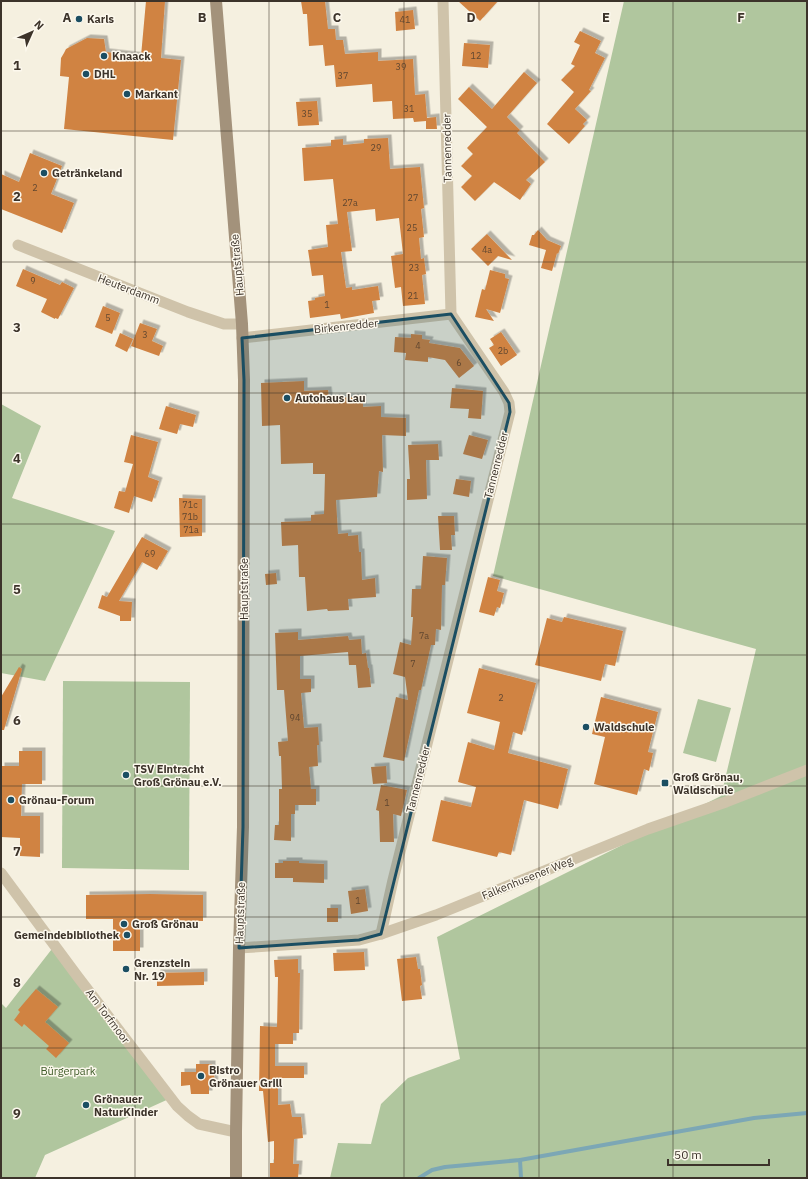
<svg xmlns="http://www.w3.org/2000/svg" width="808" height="1179" font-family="'IBM Plex Sans',sans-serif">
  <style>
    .green { fill: #b0c69e }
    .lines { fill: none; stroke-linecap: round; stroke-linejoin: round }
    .stream { stroke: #7ca7b5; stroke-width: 4 }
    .building { fill: #d08343; filter: url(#shadow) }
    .street { stroke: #cfc3aa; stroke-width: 11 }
    .secondary { stroke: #a3927b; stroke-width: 12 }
    .marked { fill: #1b4e62; fill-opacity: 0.2; stroke: #1b4e62; stroke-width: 3; stroke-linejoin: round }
    .grid { fill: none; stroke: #3c332a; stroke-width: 1; stroke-opacity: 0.55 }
    .poi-dot { fill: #1b4e62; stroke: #fcf8ed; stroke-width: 1.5 }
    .labels { text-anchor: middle; stroke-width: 3; stroke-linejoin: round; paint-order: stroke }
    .number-label { font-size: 9px; fill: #614730 }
    .poi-label { font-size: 11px; font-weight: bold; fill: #3c332a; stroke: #fcf8ed; text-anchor: start }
    .street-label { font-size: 11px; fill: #3c332a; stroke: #fcf8ed }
    .park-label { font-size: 11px; fill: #405d2b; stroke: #fcf8ed }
    .grid-label { font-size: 13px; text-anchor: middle; font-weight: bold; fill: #3c332a; stroke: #fcf8ed; stroke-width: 3; stroke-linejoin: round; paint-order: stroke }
  </style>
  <defs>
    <filter id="shadow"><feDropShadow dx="3.5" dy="-3.5" stdDeviation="0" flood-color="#0004"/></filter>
  </defs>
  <rect width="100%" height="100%" fill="#f5f0e0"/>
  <g class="green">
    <polygon points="624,1 807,1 807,1178 330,1178 338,1143 371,1144 381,1104 408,1078 460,1059 437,937 721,796 756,649 493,576"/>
    <polygon points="1,404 41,426 12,498 115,531 45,681 1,673"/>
    <polygon points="63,681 190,682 189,870 62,868"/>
    <polygon points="698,699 731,708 716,762 683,753"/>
    <polygon points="55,945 171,1098 45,1155 35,1178 1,1178 1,1003 6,1008"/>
  </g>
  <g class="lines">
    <g class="stream">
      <polyline points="520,1160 521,1178"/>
      <polyline points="419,1178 432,1170 445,1167 520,1160 754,1118 807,1113"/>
    </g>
  </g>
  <g class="building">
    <polygon points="146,1 165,1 161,58 181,60 173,140 64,129 69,77 60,76 61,58 64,53 66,49 87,38 104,39 106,52 141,56"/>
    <polygon points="301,1 325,1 328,29 335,29 336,40 343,40 345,54 378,52 378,61 413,59 415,95 425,94 427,118 436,117 437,129 426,129 426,121 414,122 413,118 393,119 392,101 373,102 372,84 336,87 334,65 325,66 323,45 309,46 307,14 303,14"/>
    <polygon points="458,1 498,1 480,21"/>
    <polygon points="413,10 415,29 396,31 395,12"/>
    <polygon points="580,31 601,41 595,53 605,58 589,90 591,91 575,109 587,120 583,124 585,126 569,144 547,124 574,92 561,80 575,66 571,64 580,45 574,42"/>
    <polygon points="464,43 490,45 488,68 462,66"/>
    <polygon points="524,72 537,83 507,117 520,130 517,133 545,162 526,180 531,184 520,200 494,182 475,201 461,187 472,176 461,166 473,154 467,148 487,127 458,99 469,87 492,109"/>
    <polygon points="317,101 319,125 298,126 296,102"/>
    <polygon points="388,138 390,169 420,167 424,208 421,209 424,237 419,238 421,259 424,258 426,274 422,275 425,304 403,306 401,287 395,288 391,256 403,254 399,218 376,221 375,209 347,212 352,251 341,252 346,288 352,287 352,290 378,286 380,300 372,301 374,313 341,319 340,314 310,318 308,301 315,300 315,298 325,296 323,275 312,276 308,250 328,247 326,225 338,224 333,179 304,181 302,148 331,146 331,140 343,139 343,145 364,143 364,139"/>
    <polygon points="30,153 62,166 51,194 74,203 62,233 1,209 1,174 19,182"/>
    <polygon points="538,230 547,240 561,246 558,254 557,253 552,271 541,268 546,250 529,245 532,235 534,235"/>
    <polygon points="487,234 512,260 498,256 488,266 471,249"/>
    <polygon points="23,269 60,285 62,282 74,288 58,319 55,318 55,319 41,312 47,299 16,286"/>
    <polygon points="490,270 505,274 505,278 509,279 500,313 486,309 494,321 475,317 482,289 485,290"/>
    <polygon points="103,306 120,313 112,334 95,327"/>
    <polygon points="140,323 157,329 152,341 163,346 159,356 131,346"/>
    <polygon points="501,332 517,355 501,366 489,348 494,345 490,339"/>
    <polygon points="120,333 133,339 127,352 115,346"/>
    <polygon points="411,334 422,335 422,339 430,340 429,343 460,348 474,366 459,378 445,360 428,357 428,362 405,360 406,353 394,352 395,337 411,338"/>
    <polygon points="304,381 304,391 328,390 329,398 363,397 363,407 381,406 381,417 406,418 406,436 382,435 383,472 379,471 377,497 336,500 338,534 348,533 348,536 358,535 359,552 361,552 362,580 375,578 376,597 348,599 349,610 328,611 327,609 307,611 305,577 299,577 298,545 282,546 281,522 311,521 311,515 324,514 325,474 313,474 313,463 281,464 280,425 262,426 261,383"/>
    <polygon points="452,388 483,391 481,419 468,418 469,409 450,408"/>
    <polygon points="166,406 196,415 193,427 180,424 177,434 159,429"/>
    <polygon points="131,435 158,442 148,477 159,481 152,502 134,496 129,513 114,508 119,491 125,492 133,464 124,462"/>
    <polygon points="469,435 488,440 482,459 463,454"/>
    <polygon points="438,444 439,460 426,460 427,499 407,500 407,479 410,479 408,445"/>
    <polygon points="456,479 471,481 469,497 453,494"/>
    <polygon points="179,498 202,499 202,536 180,537"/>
    <polygon points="438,516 454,516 455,535 451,535 452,550 440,550"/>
    <polygon points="142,537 168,551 157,570 142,562 119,601 132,602 131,621 120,621 120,616 98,608 102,595 107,597"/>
    <polygon points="423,556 447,558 445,585 442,585 441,630 436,629 435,645 431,645 421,690 419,690 404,761 383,757 396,697 408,700 405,677 393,674 400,642 411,645 413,617 411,617 412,589 421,589"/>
    <polygon points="276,573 277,584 266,585 265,574"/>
    <polygon points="488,577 500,580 497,591 504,593 500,608 497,607 494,616 479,612"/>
    <polygon points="564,617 623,631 615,666 605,664 601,681 535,665 547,618 562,622"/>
    <polygon points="298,632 298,640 348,636 349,640 361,639 362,654 366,653 368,668 369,668 371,687 358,688 356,665 349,665 348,652 300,656 300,679 311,679 311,692 301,693 304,728 318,727 319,745 317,745 318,766 309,767 311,789 316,789 316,805 295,805 295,814 291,814 291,841 274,840 275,825 279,825 279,789 282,789 281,756 279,756 278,742 288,741 284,690 277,690 275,633"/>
    <polygon points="19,667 22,669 4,730 1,730 1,697"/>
    <polygon points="479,668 536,683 522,735 513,732 508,753 568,769 558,809 524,800 511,855 499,852 497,857 432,841 441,800 471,807 476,787 458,782 468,742 494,750 500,722 467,713"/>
    <polygon points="601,697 658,712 648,752 653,753 649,771 644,769 637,795 594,784 605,737 592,734"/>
    <polygon points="19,751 42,751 42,784 22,784 21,816 40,816 40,857 20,856 20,838 1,837 1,766 19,766"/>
    <polygon points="386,766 387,783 373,784 371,767"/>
    <polygon points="381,785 407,790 401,816 393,814 394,842 380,842 379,811 376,810"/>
    <polygon points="283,861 299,861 299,863 324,864 324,883 293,882 293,878 275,878 275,863 283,863"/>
    <polygon points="365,889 368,911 351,914 348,891"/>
    <polygon points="150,894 203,895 203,921 140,920 140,951 113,951 113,919 86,919 86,895"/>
    <rect x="327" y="908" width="11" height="14"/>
    <polygon points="364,952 365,970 334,971 333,953"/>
    <polygon points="416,957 418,969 420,969 422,985 420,986 422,999 402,1001 397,959"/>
    <polygon points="298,959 298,973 300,973 299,1033 293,1033 293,1044 275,1044 275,1066 304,1066 304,1078 278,1078 278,1105 290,1104 292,1117 301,1117 303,1138 294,1139 293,1164 299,1164 298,1178 270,1178 270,1163 274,1163 274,1141 268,1142 263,1091 259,1091 260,1026 277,1027 278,977 275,977 274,960"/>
    <polygon points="204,972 204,985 157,986 157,973"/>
    <polygon points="36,989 58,1007 45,1022 69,1043 56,1058 46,1049 49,1046 24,1024 22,1027 14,1020 20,1012 18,1010"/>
    <polygon points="196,1064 212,1064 212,1074 214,1074 215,1086 209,1086 209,1094 191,1094 190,1085 181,1086 181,1072 196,1072"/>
  </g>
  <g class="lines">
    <g class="street">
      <polyline points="18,245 188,312 224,324 242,324"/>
      <polyline points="242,338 451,314"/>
      <polyline points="1,873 78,977 177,1106 188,1116 199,1124 236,1132"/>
      <polyline points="381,934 393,880 510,412 509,403 504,392 451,314 443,1"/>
      <polyline points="239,948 359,940 381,934 436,915 648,829 726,802 807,770"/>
    </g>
    <polyline class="secondary" points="216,1 242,324 244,380 243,827 239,948 236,1132 236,1178"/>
  </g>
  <path class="marked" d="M451 314 509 403 510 412 381 934 359 940 239 948 243 827 244 380 242 338Z"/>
  <path class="grid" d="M135 1V1178M269 1V1178M404 1V1178M539 1V1178M673 1V1178M1 131H807M1 262H807M1 393H807M1 524H807M1 655H807M1 786H807M1 917H807M1 1048H807"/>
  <g class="poi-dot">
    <circle cx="79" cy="19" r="4"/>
    <circle cx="104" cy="56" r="4"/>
    <circle cx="86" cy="74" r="4"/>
    <circle cx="127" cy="94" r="4"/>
    <circle cx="44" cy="173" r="4"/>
    <circle cx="287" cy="398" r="4"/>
    <circle cx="586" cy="727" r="4"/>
    <circle cx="126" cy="775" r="4"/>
    <rect x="661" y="779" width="8" height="8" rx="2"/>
    <circle cx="11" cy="800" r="4"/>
    <circle cx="124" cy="924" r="4"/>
    <circle cx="127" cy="935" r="4"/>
    <circle cx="126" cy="969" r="4"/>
    <circle cx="201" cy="1076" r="4"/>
    <circle cx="86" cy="1105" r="4"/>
  </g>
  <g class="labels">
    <g class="number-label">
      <text x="405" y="23">41</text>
      <text x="476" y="59">12</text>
      <text x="401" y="70">39</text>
      <text x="343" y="79">37</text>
      <text x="409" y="112">31</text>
      <text x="307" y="117">35</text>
      <text x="376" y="151">29</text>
      <text x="35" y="191">2</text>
      <text x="413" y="201">27</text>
      <text x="350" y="206">27a</text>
      <text x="412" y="231">25</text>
      <text x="487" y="253">4a</text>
      <text x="414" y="271">23</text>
      <text x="33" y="284">9</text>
      <text x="413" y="299">21</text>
      <text x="327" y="308">1</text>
      <text x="108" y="321">5</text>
      <text x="145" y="338">3</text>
      <text x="418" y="349">4</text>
      <text x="503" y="354">2b</text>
      <text x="459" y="366">6</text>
      <text x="190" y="508">71c</text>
      <text x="190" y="520">71b</text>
      <text x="191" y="533">71a</text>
      <text x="150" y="557">69</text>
      <text x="424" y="639">7a</text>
      <text x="413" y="667">7</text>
      <text x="501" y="701">2</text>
      <text x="295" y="721">94</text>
      <text x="387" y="806">1</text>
      <text x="358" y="904">1</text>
    </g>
    <g class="poi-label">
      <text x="87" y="23">Karls</text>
      <text x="112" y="60">Knaack</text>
      <text x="94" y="78">DHL</text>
      <text x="135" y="98">Markant</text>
      <text x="52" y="177">Getränkeland</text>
      <text x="295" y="402">Autohaus Lau</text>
      <text x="594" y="731">Waldschule</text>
      <text x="134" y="773">TSV Eintracht<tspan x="134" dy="13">Groß Grönau e.V.</tspan></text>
      <text x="673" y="781">Groß Grönau,<tspan x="673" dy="13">Waldschule</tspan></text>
      <text x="19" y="804">Grönau-Forum</text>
      <text x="132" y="928">Groß Grönau</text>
      <text x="119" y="939" text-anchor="end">Gemeindebibliothek</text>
      <text x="134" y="967">Grenzstein<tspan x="134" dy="13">Nr. 19</tspan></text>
      <text x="209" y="1074">Bistro<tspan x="209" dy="13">Grönauer Grill</tspan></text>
      <text x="94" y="1103">Grönauer<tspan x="94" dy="13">NaturKinder</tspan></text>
    </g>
    <g class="street-label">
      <text transform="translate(447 148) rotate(-91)" y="4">Tannenredder</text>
      <text transform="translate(237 265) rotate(-95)" y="4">Hauptstraße</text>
      <text transform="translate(129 289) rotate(21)" y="4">Heuterdamm</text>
      <text transform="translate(346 326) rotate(-6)" y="4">Birkenredder</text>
      <text transform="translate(496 465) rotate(-76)" y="4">Tannenredder</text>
      <text transform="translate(244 589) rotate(-90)" y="4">Hauptstraße</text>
      <text transform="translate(418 779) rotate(-76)" y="4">Tannenredder</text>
      <text transform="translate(527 878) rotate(-22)" y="4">Falkenhusener Weg</text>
      <text transform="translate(240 913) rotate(-88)" y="4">Hauptstraße</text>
      <text transform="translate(108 1016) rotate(53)" y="4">Am Torfmoor</text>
    </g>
    <g class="park-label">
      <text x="68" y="1075">Bürgerpark</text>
    </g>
  </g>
  <g class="grid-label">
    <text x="67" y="22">A</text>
    <text x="202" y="22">B</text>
    <text x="337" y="22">C</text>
    <text x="471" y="22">D</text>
    <text x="606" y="22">E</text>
    <text x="741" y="22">F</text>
    <text x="17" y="70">1</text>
    <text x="17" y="201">2</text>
    <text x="17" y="332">3</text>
    <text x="17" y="463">4</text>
    <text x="17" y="594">5</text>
    <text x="17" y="725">6</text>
    <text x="17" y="856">7</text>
    <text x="17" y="987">8</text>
    <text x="17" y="1118">9</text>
  </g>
  <rect width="808" height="1179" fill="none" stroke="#3c332a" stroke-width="4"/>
  <g transform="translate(32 32) rotate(45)" stroke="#fcf8ed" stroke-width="3" paint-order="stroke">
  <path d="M0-3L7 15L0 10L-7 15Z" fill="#3c332a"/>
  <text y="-6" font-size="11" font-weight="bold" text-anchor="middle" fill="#3c332a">N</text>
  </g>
  <path d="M668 1159v6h101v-6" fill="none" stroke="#3c332a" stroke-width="2"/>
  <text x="674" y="1159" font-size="12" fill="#3c332a" stroke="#fcf8ed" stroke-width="3" paint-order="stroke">50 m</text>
</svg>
